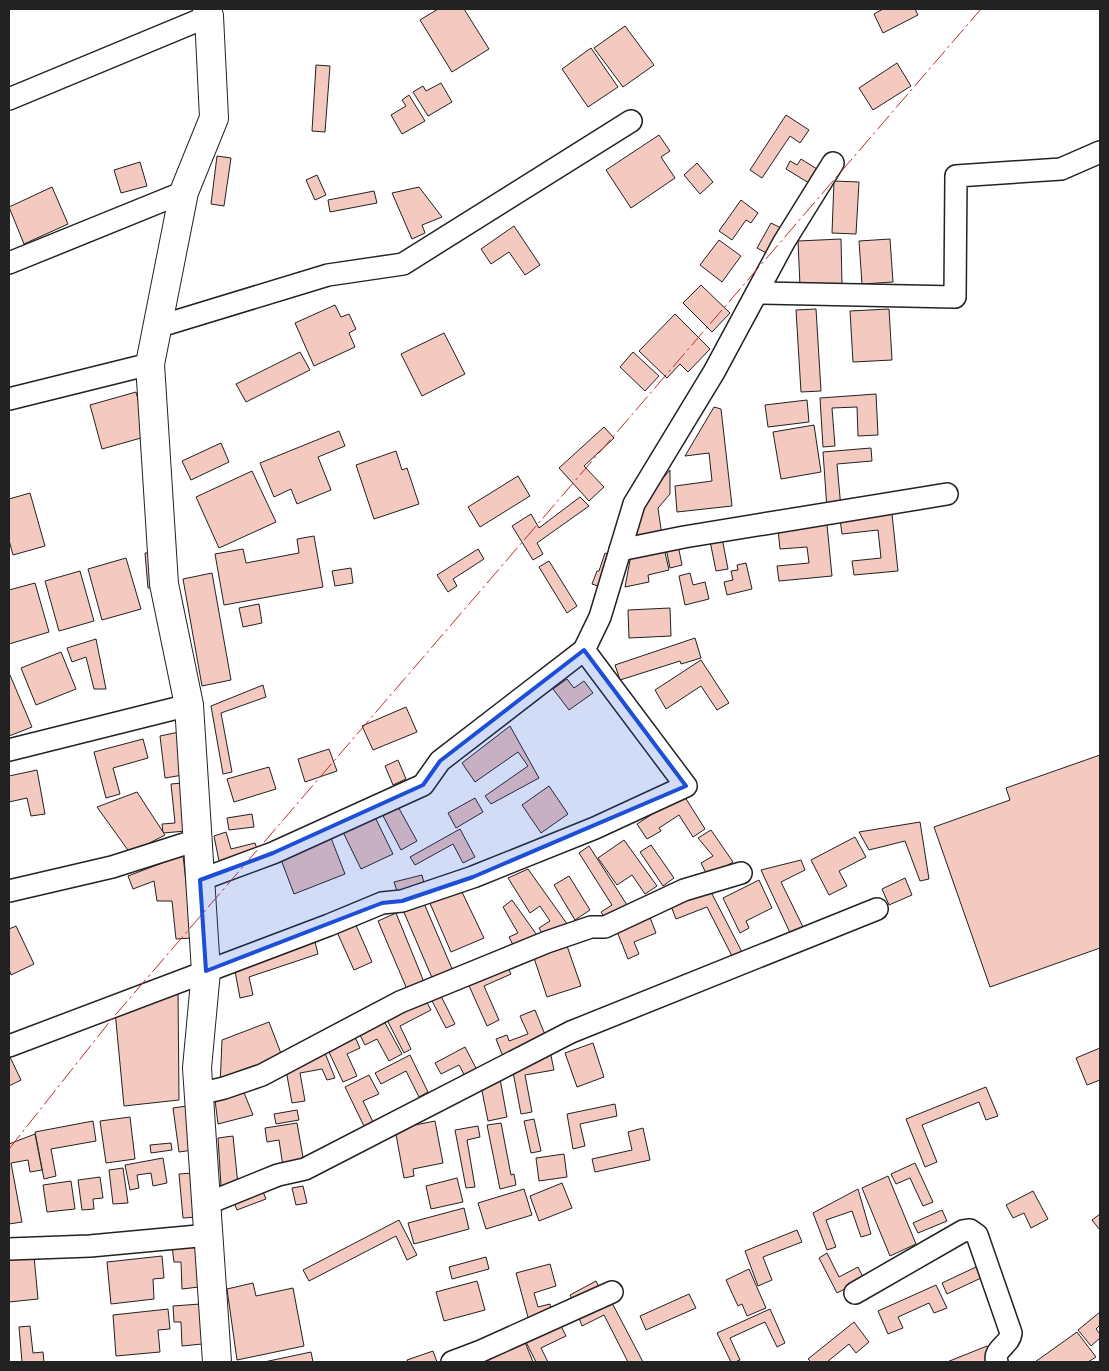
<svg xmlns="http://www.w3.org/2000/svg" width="1109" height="1371" font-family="Lato,sans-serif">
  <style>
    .building { fill: #f3c9c0; stroke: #222 }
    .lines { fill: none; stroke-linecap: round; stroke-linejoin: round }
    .street-casing { stroke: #222; stroke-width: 24 }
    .secondary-casing { stroke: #222; stroke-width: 30 }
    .street { stroke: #fff; stroke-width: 21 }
    .secondary { stroke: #fff; stroke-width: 28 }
    .power { stroke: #c62828; stroke-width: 1; stroke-dasharray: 18 4 2.5 4; stroke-linecap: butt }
    .marked { fill: #1d4ed8; fill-opacity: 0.2; stroke: #1d4ed8; stroke-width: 4; stroke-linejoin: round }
  </style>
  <rect width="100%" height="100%" fill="#fff"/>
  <g class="building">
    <polygon points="438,9 464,9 489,49 452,72 420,20"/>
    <polygon points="883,9 915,9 918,15 883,33 874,14"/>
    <polygon points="625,26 654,65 623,87 594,48"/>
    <polygon points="591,48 618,87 588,107 562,69"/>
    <polygon points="897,63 911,86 873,110 859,88"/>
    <polygon points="316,65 330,66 325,132 312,131"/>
    <polygon points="441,83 452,102 428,116 413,92 423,86 426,91"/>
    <polygon points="409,95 425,121 402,134 391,115 406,106 402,100"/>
    <polygon points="786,115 809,130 800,143 790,136 762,178 750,170"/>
    <polygon points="659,135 670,151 661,157 675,178 631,208 606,170"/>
    <polygon points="217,156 231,158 224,206 211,204"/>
    <polygon points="801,159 817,169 809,183 786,169 790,161 797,165"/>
    <polygon points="140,162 147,186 121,193 114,170"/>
    <polygon points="697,163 713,182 700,194 684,175"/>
    <polygon points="317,175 326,195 315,200 306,180"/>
    <polygon points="834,181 859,182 856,234 832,233"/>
    <polygon points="52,187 68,224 24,244 9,207"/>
    <polygon points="419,187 442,217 422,225 425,233 412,239 392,193"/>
    <polygon points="374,191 377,203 330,212 328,200"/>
    <polygon points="741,200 758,213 751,223 746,220 732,240 719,231"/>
    <polygon points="771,223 783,229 770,255 757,248"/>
    <polygon points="514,226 540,265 525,275 509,252 491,264 481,249"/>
    <polygon points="841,239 842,284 800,286 798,241"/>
    <polygon points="890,239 893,282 862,284 859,241"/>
    <polygon points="719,240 741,256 722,282 700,265"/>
    <polygon points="701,285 730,313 712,332 683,303"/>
    <polygon points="335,305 341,317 349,314 356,329 349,333 355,347 314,366 295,323"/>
    <polygon points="816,309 821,391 801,392 796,310"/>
    <polygon points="889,309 892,360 853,362 850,311"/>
    <polygon points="675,314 710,349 688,372 680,364 667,378 639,351"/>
    <polygon points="444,333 465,374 422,396 401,354"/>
    <polygon points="300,352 310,370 246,402 236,384"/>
    <polygon points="633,352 659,376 645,391 620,367"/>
    <polygon points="136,392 148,436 102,449 90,405"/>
    <polygon points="876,394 878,435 858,436 857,407 832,408 835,446 823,447 820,398"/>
    <polygon points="807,400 809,422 768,427 765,405"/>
    <polygon points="714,407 721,409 732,506 677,512 675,486 712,481 709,453 685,456"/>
    <polygon points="814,425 821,472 781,479 773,432"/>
    <polygon points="604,427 614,438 584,466 604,487 589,501 559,468"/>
    <polygon points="339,431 345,446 318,457 331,490 297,504 291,489 274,497 260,463"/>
    <polygon points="221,443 229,462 191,480 182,461"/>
    <polygon points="871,448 872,461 837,464 841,508 827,509 823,452"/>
    <polygon points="396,451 402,470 407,468 419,504 374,519 356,465"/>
    <polygon points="670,470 670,494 658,508 662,536 624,543 639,506"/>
    <polygon points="252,471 276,522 219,548 196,497"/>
    <polygon points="518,476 530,496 480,527 468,507"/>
    <polygon points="30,493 45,546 13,555 9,540 9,499"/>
    <polygon points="580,497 589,506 537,543 543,554 533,560 512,526 531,514 539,528"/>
    <polygon points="892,514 898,571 854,575 852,561 881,558 878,530 842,534 840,519"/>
    <polygon points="827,525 832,576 779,581 777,566 809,563 807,547 780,549 778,530"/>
    <polygon points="314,536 323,587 224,605 215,554 243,549 246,563 299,553 297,539"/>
    <polygon points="722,538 728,569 716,571 710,541"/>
    <polygon points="678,545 682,565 670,568 666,548"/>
    <polygon points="664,548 669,570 648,575 649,582 625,587 631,555"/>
    <polygon points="478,549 484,559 453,579 457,586 448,592 437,575"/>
    <polygon points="159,552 162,587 148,588 145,553"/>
    <polygon points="605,553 612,555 601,587 592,584 597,571 599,571"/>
    <polygon points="126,558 141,609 102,620 88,569"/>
    <polygon points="549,561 577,606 567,613 539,567"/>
    <polygon points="746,563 752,589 727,595 724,582 733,580 731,571 738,570 737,565"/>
    <polygon points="351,568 353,583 335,586 332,571"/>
    <polygon points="80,571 94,621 59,631 45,581"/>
    <polygon points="212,573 231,680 202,686 183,579"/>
    <polygon points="690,573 693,585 705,582 709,599 685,605 679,576"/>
    <polygon points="35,583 49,632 9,644 9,590"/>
    <polygon points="259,604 262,623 243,627 239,608"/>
    <polygon points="670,608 671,636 629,638 628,610"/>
    <polygon points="695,638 701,658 681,664 680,661 620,680 615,665"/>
    <polygon points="96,639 106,689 94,689 86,657 72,662 67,648"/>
    <polygon points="61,652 76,689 36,705 21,668"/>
    <polygon points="701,660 729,703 717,710 701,686 666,709 655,690"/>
    <polygon points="9,675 10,675 32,727 9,736"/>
    <polygon points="567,679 574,688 584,681 593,693 569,710 553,689"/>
    <polygon points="263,685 266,697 221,713 232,772 223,774 211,706"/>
    <polygon points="406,707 417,732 373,750 362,726"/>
    <polygon points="510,726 539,778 491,804 485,796 528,766 518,752 475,782 462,763"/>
    <polygon points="179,732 183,775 165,778 160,736"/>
    <polygon points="143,739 148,758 113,768 120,794 106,798 94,752"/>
    <polygon points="329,749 337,771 305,782 298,759"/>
    <polygon points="1100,755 1100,948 990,987 934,827 1010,800 1006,788"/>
    <polygon points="398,760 406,779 393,785 385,766"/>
    <polygon points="269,767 276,789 234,802 227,779"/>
    <polygon points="37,770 45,814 31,816 27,798 9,802 9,776"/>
    <polygon points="182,783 186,831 163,833 162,824 175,823 171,784"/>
    <polygon points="549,786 568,814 541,833 522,805"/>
    <polygon points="137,792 165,835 130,853 97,807"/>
    <polygon points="683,794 705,829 693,837 679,815 659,828 661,831 647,839 637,824"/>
    <polygon points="475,798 483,812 456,828 448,813"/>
    <polygon points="396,803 417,841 401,850 381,812"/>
    <polygon points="252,814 254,827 229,830 227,818"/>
    <polygon points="374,815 393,854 361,869 342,830"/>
    <polygon points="920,822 929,879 920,881 905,841 869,850 859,832"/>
    <polygon points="460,829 475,857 463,863 453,844 415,865 410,857"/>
    <polygon points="711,830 733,862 708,877 701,863 713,856 698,838"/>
    <polygon points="226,832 231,849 255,843 257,849 219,861 214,836"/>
    <polygon points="855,837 866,857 839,871 847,886 829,895 811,860"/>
    <polygon points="331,838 345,874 294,894 280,857"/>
    <polygon points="624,840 657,886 645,894 632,875 617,885 598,858"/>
    <polygon points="651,845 674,878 663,886 640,852"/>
    <polygon points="589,846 629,908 607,922 601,912 612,905 579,853"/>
    <polygon points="183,855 192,938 176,939 172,901 157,901 154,881 133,889 128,876"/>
    <polygon points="801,860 805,870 781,882 804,929 791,935 761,870"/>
    <polygon points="528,869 570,928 544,937 539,928 550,921 540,906 530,913 508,878"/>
    <polygon points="422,875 425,887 398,894 394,882"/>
    <polygon points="569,876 590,910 575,920 554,885"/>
    <polygon points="905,878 912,895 889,905 882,889"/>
    <polygon points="759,880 772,908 746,921 749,928 740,933 723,898"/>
    <polygon points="461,890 484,938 451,952 429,901"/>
    <polygon points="711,892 744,956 734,960 707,907 676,919 671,906"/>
    <polygon points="512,900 539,938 515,949 509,937 518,933 503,907"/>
    <polygon points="423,901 453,971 433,980 403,910"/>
    <polygon points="396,913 426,987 409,994 378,921"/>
    <polygon points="649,915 656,933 634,942 639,954 628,959 616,929"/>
    <polygon points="355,923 372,962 354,970 337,932"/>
    <polygon points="16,926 34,964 11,975 9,969 9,929"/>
    <polygon points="315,942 318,954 249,977 253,995 240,998 235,971"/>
    <polygon points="566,943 581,986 547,997 534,958"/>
    <polygon points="505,961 511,974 484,986 499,1020 487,1026 466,979"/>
    <polygon points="178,989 179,1100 124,1106 115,1011"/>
    <polygon points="439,992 455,1024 446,1028 430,997"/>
    <polygon points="425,999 431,1010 400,1026 411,1049 404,1053 386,1018"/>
    <polygon points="535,1010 548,1042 504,1059 496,1039 507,1035 509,1041 528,1034 520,1016"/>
    <polygon points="384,1021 402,1054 389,1061 377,1039 365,1045 359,1033"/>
    <polygon points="269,1022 282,1056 220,1086 222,1040"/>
    <polygon points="355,1037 360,1048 347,1054 357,1076 343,1082 328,1050"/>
    <polygon points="593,1043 604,1077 577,1087 565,1053"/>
    <polygon points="465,1047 478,1072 466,1078 459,1065 441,1074 435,1063"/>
    <polygon points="1100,1048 1100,1080 1087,1085 1076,1058"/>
    <polygon points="550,1051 554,1070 525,1075 532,1112 521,1114 513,1072"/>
    <polygon points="325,1053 335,1078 327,1080 322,1069 300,1073 305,1101 292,1103 286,1070"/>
    <polygon points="410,1055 428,1092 419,1097 406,1071 381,1084 375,1073"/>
    <polygon points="10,1057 21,1080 9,1086 9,1058"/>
    <polygon points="369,1075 379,1094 363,1101 373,1122 364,1126 345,1087"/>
    <polygon points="500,1079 507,1117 488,1121 481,1086"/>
    <polygon points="986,1087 998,1116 986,1120 979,1102 922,1125 937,1162 925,1167 906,1119"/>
    <polygon points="243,1090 253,1115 218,1124 215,1100"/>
    <polygon points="615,1104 617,1116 580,1124 585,1146 573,1149 567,1114"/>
    <polygon points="187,1106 193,1150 179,1152 173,1108"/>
    <polygon points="297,1110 299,1120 276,1124 274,1114"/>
    <polygon points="130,1117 135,1159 106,1163 100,1121"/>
    <polygon points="534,1119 541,1151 531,1153 524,1121"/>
    <polygon points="93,1121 96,1141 51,1149 56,1176 44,1179 35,1132"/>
    <polygon points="435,1121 443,1163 413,1169 414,1176 404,1178 395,1129"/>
    <polygon points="297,1123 304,1163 283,1167 279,1140 267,1142 265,1128"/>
    <polygon points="501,1123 511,1175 514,1174 516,1185 500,1189 487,1125"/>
    <polygon points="478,1126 480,1137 467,1140 475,1187 466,1188 455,1130"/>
    <polygon points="643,1128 650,1160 595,1172 592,1159 632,1150 628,1132"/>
    <polygon points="35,1134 42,1170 30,1172 28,1160 11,1163 22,1222 9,1224 9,1144"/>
    <polygon points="233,1136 238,1185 221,1186 218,1138"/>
    <polygon points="171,1143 172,1150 151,1153 150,1145"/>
    <polygon points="564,1154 567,1177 539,1181 536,1158"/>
    <polygon points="163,1158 167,1183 153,1186 151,1173 137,1175 139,1188 130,1190 125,1165"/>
    <polygon points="915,1163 933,1202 923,1206 910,1178 896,1184 891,1174"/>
    <polygon points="123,1168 128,1203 113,1204 109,1170"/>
    <polygon points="193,1173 197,1217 183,1218 179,1174"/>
    <polygon points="888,1176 916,1244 890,1256 862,1188"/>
    <polygon points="100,1177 103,1198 93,1199 94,1209 82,1210 78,1180"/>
    <polygon points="457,1178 463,1202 431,1209 426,1186"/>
    <polygon points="71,1181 75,1209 47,1212 43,1185"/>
    <polygon points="562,1183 572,1208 539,1221 530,1196"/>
    <polygon points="303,1186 307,1203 296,1205 292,1188"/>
    <polygon points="261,1187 266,1199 237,1210 233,1200"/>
    <polygon points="524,1189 532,1215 486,1229 478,1203"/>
    <polygon points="858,1189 871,1234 861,1237 852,1211 826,1220 836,1247 827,1250 813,1213"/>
    <polygon points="1033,1191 1048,1219 1031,1228 1024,1213 1013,1218 1006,1205"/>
    <polygon points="464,1208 469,1229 414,1244 408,1223"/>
    <polygon points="942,1210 947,1221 918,1233 913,1223"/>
    <polygon points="1100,1214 1100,1230 1092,1220"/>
    <polygon points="399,1220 417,1255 407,1260 396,1236 309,1281 303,1270"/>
    <polygon points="797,1230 802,1242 763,1257 772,1280 758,1286 745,1251"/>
    <polygon points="197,1245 199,1287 182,1289 181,1262 174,1262 172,1246"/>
    <polygon points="827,1253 839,1277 858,1267 864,1279 837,1293 819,1258"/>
    <polygon points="34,1256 38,1299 9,1302 9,1258"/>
    <polygon points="162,1256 164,1278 153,1279 154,1299 111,1304 107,1262"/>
    <polygon points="486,1257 489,1269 452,1279 449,1267"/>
    <polygon points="550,1264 556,1286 534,1293 538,1307 550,1304 552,1315 529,1321 516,1273"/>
    <polygon points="976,1267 981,1278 947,1294 942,1283"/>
    <polygon points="749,1269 766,1308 747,1316 742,1304 738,1306 726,1280"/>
    <polygon points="477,1281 485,1310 444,1321 436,1292"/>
    <polygon points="596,1281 601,1291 575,1305 570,1295"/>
    <polygon points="253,1283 256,1296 293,1288 304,1346 237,1360 227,1289"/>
    <polygon points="936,1285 947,1308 934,1313 929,1303 898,1317 903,1328 888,1334 878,1311"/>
    <polygon points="689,1294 696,1308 646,1330 640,1316"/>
    <polygon points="611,1301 643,1362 628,1362 604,1315 582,1326 579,1318"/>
    <polygon points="200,1304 202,1344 182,1346 181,1322 174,1322 173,1306"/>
    <polygon points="168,1309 170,1329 158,1330 160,1352 116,1356 113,1315"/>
    <polygon points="770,1309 785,1343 777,1347 765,1322 730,1338 740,1360 735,1362 731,1362 717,1333"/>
    <polygon points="1100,1312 1100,1325 1096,1329 1100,1334 1100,1338 1091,1346 1078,1330"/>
    <polygon points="854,1322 869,1342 856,1353 849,1344 827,1362 811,1362 808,1359"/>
    <polygon points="560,1324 566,1336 541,1348 548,1362 536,1362 526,1342"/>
    <polygon points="30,1326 33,1353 43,1352 44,1362 22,1362 19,1327"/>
    <polygon points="1077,1332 1096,1357 1088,1362 1035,1362"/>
    <polygon points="525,1342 533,1362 486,1362 485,1359"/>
    <polygon points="987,1346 992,1360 986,1362 947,1362"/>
    <polygon points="433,1351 437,1362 408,1362 407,1360"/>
    <polygon points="311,1352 313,1362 264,1362"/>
  </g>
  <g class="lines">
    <defs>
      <g id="street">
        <polyline points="9,99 209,16"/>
        <polyline points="9,263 184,192"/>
        <polyline points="757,293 955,297 956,176 1061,169 1100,152"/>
        <polyline points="157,327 328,275 403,264 631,121"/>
        <polyline points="9,399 150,364"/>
        <polyline points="620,550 684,537 947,494"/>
        <polyline points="9,750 189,705"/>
        <polyline points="200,880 273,853 423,785 440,761 584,650 600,617 634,504 714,372 784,242 833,163"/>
        <polyline points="9,891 112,867 197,840"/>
        <polyline points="9,1046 329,925 382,903 402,901 473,877 595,828 686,786 584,650"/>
        <polyline points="199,1094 224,1088 262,1075 400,1002 547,942 591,927 605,927 684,890 741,873"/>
        <polyline points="206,1204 278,1175 305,1169 571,1032 877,909"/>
        <polyline points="9,1249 90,1246 209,1235"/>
        <path d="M855 1293 963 1231 970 1230 977 1235 1011 1333C1010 1345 992 1350 997 1362"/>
        <polyline points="452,1362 481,1351 612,1292"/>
      </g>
      <polyline id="secondary" points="207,9 209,16 214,118 184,192 150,364 164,584 189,705 206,971 197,1068 217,1362"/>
    </defs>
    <use href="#street" class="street-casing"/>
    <use href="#secondary" class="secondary-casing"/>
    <use href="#street" class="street"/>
    <use href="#secondary" class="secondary"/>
    <polyline class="power" points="9,1149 111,1020 981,9"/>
  </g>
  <path class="marked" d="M584 650 686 786 473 877 402 901 382 903 206 971 200 880 273 853 423 785 440 761Z"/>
  <rect width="1109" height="1371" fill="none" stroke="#222222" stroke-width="20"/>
</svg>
